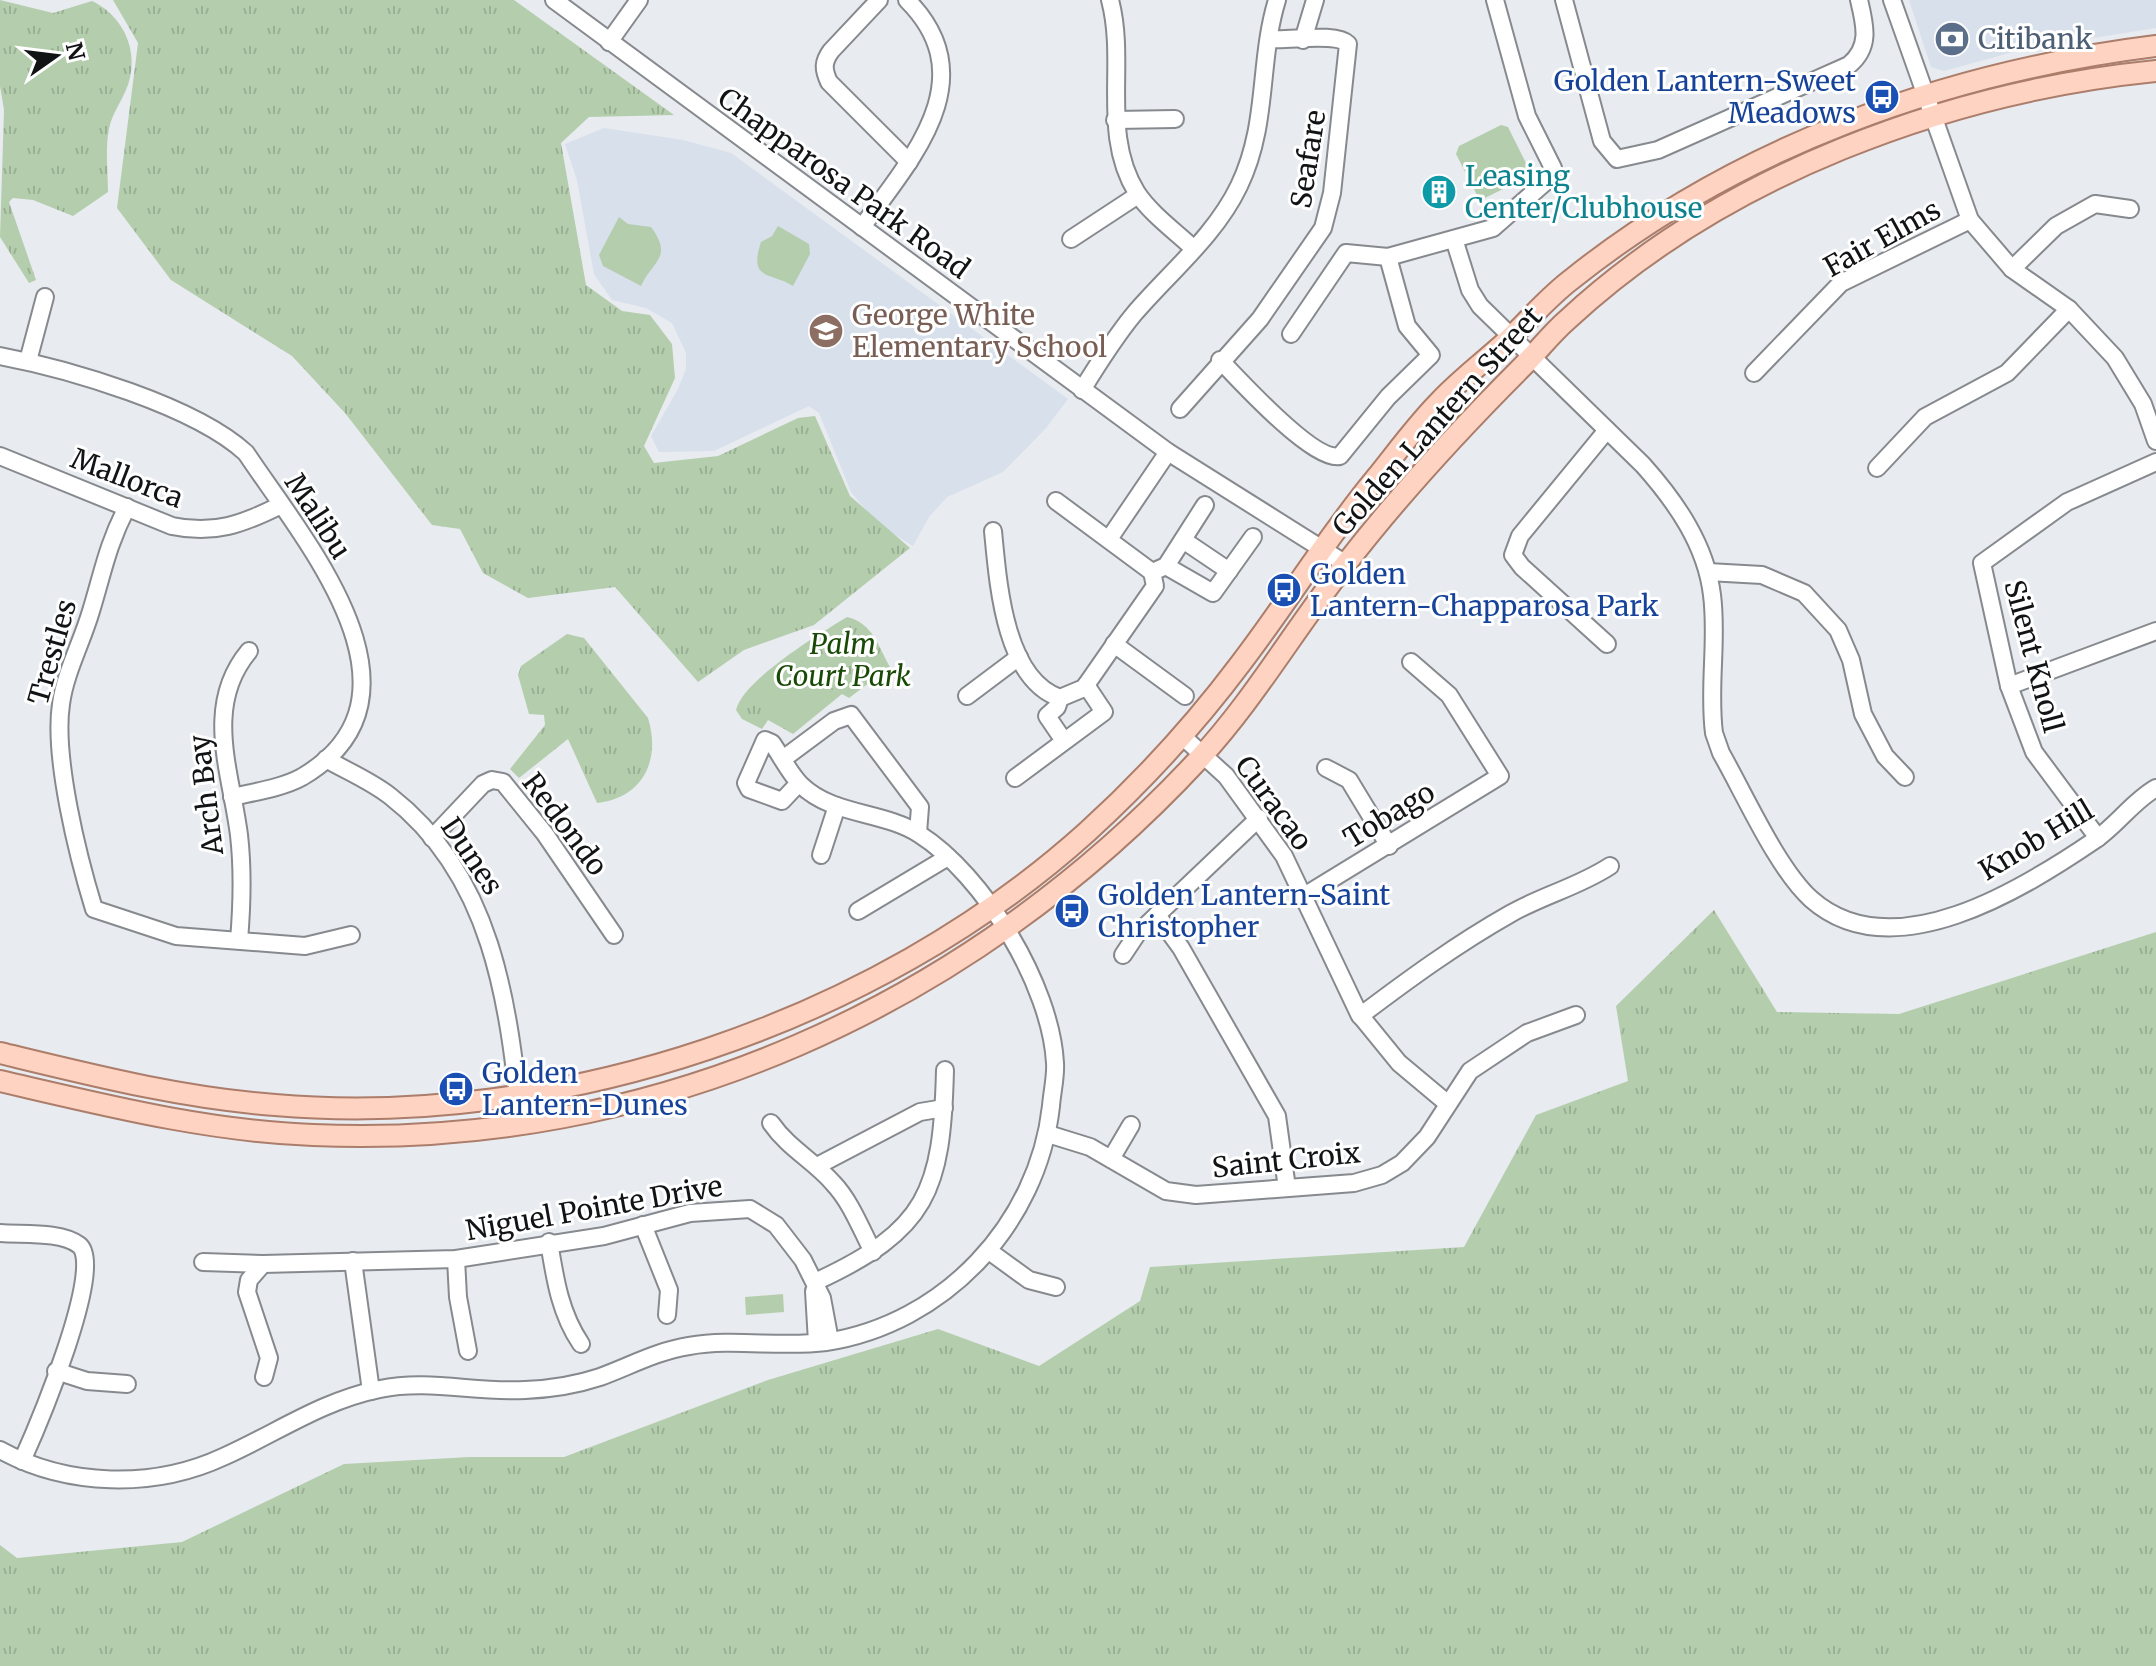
<svg xmlns="http://www.w3.org/2000/svg" width="2156" height="1666" font-family="Merriweather,serif">
  <style>
    .built { fill: #d7e0eb }
    .grass { fill: url(#grass-tufts) }
    .garden { fill: #b4cead }
    .lines { fill: none; stroke-linecap: round; stroke-linejoin: round }
    .minor-casing { stroke: #868a8e; stroke-width: 20 }
    .major-casing { stroke: #ab7d6a; stroke-width: 24 }
    .minor { stroke: #fff; stroke-width: 16 }
    .major { stroke: #fed3c1; stroke-width: 20 }
    .labels { text-anchor: middle; stroke-width: 6; stroke-linejoin: round; paint-order: stroke }
    .service-label { font-size: 28px; fill: #4e5e75; stroke: #fff; text-anchor: start }
    .transit-label { font-size: 28px; fill: #164399; stroke: #fff; text-anchor: start }
    .street-label { font-size: 28px; fill: #121315; stroke: #fff }
    .culture-label { font-size: 28px; fill: #0d838f; stroke: #fff; text-anchor: start }
    .education-label { font-size: 28px; fill: #785e54; stroke: #fff; text-anchor: start }
    .park-label { font-size: 28px; font-style: italic; fill: #184a06; stroke: #fff }
  </style>
  <defs>
    <pattern id="grass-tufts" width="24" height="20" patternUnits="userSpaceOnUse" patternTransform="scale(2)"><rect width="24" height="20" fill="#b4cead"/><path d="M3 7l-1-3M5 7V3M7 7l1-3M15 17l-1-3M17 17v-4M19 17l1-3" fill="none" stroke="#9ab094"/></pattern>
  </defs>
  <rect width="100%" height="100%" fill="#e8ebf0"/>
  <g class="built">
    <polygon points="1909,0 2156,0 2156,28 2024,49 1944,71 1931,67"/>
    <polygon points="604,128 683,140 731,153 1068,399 1046,428 1003,472 947,497 929,517 913,546 877,524 851,492 819,413 809,406 714,451 659,452 651,436 678,389 686,369 686,353 672,323 646,308 612,300 594,274 577,180 565,144"/>
  </g>
  <g class="grass">
    <path d="M0 0 53 13 92 1C125 17 141 54 126 90 120 104 112 114 109 129 105 149 108 172 108 192L73 216 33 200 13 198 9 202 36 280 29 283 0 237 4 110 0 86Z"/>
    <polygon points="113,0 514,0 674,115 589,117 561,143 586,285 622,311 650,315 672,344 675,378 644,446 654,463 718,456 798,418 815,416 850,496 910,548 814,625 744,650 698,682 615,587 528,598 483,573 460,529 432,525 345,413 292,356 171,280 117,208 138,43"/>
    <path d="M847 617C873 623 878 646 890 667L849 698 842 694 793 734 768 720 762 729 742 719 736 710C743 680 819 634 847 617Z"/>
    <path d="M567 634 584 638 648 718C661 760 643 798 597 803L568 739 519 778 510 769 545 725 544 715 529 714 518 675 521 666Z"/>
    <polygon points="1714,910 1777,1012 1899,1014 2156,932 2156,1666 0,1666 0,1545 17,1558 182,1542 344,1464 469,1457 564,1457 768,1380 938,1329 1039,1366 1140,1301 1150,1267 1464,1247 1536,1115 1628,1081 1616,1006"/>
  </g>
  <g class="garden">
    <polygon points="1501,125 1508,127 1529,169 1527,177 1485,198 1477,195 1456,154 1459,146"/>
    <path d="M619 217 628 224 651 227C674 258 652 261 641 286L603 266 599 255Z"/>
    <path d="M778 226 809 244 810 254 793 286C771 272 748 281 761 242L772 236Z"/>
    <polygon points="800,654 806,656 832,690 831,697 792,726 786,725 760,690 761,683"/>
    <polygon points="783,1294 784,1312 746,1315 745,1297"/>
  </g>
  <g class="lines">
    <defs>
      <g id="minor">
        <polyline points="554,0 1168,452 1346,564"/>
        <path d="M879 0 831 51C823 62 823 69 829 82L909 162"/>
        <path d="M1110 0C1127 64 1100 134 1137 193 1151 214 1176 232 1194 249"/>
        <path d="M1564 0 1602 141 1617 159 1658 150 1849 65C1871 47 1865 25 1859 0"/>
        <polyline points="1892,0 1970,220 2012,269 2069,309 2115,358 2143,404 2156,441"/>
        <polyline points="1303,40 1315,0"/>
        <polyline points="609,42 639,0"/>
        <polyline points="1115,120 1175,119"/>
        <path d="M862 227C910 160 986 79 907 0"/>
        <polyline points="1071,239 1138,195"/>
        <path d="M1454 239 1470 290 1480 306 1643 465C1676 502 1706 545 1712 595 1718 640 1708 687 1714 733L1721 753C1745 795 1777 868 1811 899 1892 971 2023 889 2095 840 2117 825 2133 801 2156 788"/>
        <polyline points="2012,269 2056,226 2095,204 2130,209"/>
        <polyline points="1291,334 1346,253 1388,257 1493,228 1550,178 1553,168 1527,116 1495,0"/>
        <path d="M0 356C69 369 195 406 246 453 303 539 440 696 302 777 282 788 254 792 232 797"/>
        <path d="M1220 360C1240 381 1314 462 1340 456L1388 397 1431 355 1407 326 1388 257"/>
        <polyline points="28,361 45,297"/>
        <polyline points="1754,373 1841,283 1970,220"/>
        <path d="M1082 390C1098 364 1115 337 1134 314 1170 272 1215 236 1239 186 1269 124 1258 62 1277 0"/>
        <path d="M1180 409 1260 319 1323 228 1332 193 1348 44C1336 32 1290 41 1270 39"/>
        <polyline points="1607,430 1520,536 1513,555 1522,567 1607,644"/>
        <path d="M0 456 172 526C214 535 243 524 281 505"/>
        <polyline points="1877,468 1925,417 2007,373 2069,309"/>
        <polyline points="1056,501 1152,572"/>
        <path d="M127 507C107 546 103 572 91 611 82 642 65 673 61 704 53 757 78 857 94 909L176 936 305 946 351 935"/>
        <path d="M993 531C998 582 1004 679 1060 698"/>
        <polyline points="1109,539 1168,452"/>
        <polyline points="1183,540 1229,571"/>
        <polyline points="1166,566 1213,593 1253,537"/>
        <polyline points="1157,570 1166,566 1205,505"/>
        <polyline points="1708,572 1762,575 1804,593 1838,630 1851,660 1863,714 1885,756 1905,777"/>
        <polyline points="1114,644 1185,696"/>
        <polyline points="2009,686 2156,631"/>
        <polyline points="967,696 1019,657"/>
        <polyline points="1060,698 1084,688 1155,586 1152,572"/>
        <polyline points="1060,698 1057,707 1047,716 1064,741"/>
        <polyline points="1181,735 1226,776 1284,856 1359,1014 1399,1063 1448,1104"/>
        <path d="M326 759C347 771 371 781 390 796 493 876 508 1002 521 1123"/>
        <polyline points="783,759 834,721 851,715 920,807 918,833"/>
        <polyline points="1326,768 1349,780 1389,846"/>
        <polyline points="1015,778 1104,712 1086,685"/>
        <polyline points="432,838 483,784 492,780 503,782 545,834 614,935"/>
        <polyline points="2098,838 2034,752 2009,686 1982,563 2067,502 2156,462"/>
        <polyline points="821,855 837,806"/>
        <polyline points="1304,896 1500,776 1449,695 1411,662"/>
        <polyline points="858,911 948,857"/>
        <polyline points="1157,915 1181,948 1277,1116 1287,1188"/>
        <path d="M239 940C242 905 243 870 239 835 231 772 203 706 249 651"/>
        <polyline points="1123,955 1137,934 1259,818"/>
        <path d="M1360 1016C1409 979 1457 944 1510 914 1543 895 1578 887 1610 866"/>
        <path d="M771 1123C789 1149 813 1160 833 1183 851 1202 861 1229 873 1252"/>
        <polyline points="1048,1134 1090,1147 1166,1191 1196,1195 1354,1183 1382,1175 1402,1163 1427,1137 1470,1071 1527,1033 1576,1015"/>
        <polyline points="1111,1159 1131,1125"/>
        <polyline points="817,1166 920,1112 944,1108"/>
        <polyline points="643,1225 669,1290 667,1315"/>
        <path d="M0 1233C22 1235 61 1231 79 1245 106 1266 36 1430 22 1461"/>
        <path d="M549 1242C555 1279 560 1313 581 1344"/>
        <polyline points="989,1251 1029,1280 1056,1287"/>
        <polyline points="456,1259 458,1297 468,1351"/>
        <polyline points="353,1261 371,1391"/>
        <polyline points="203,1262 263,1264 456,1259 604,1236 690,1213 750,1209 776,1225 803,1260 822,1298 830,1341"/>
        <polyline points="263,1264 249,1280 247,1292 269,1358 264,1377"/>
        <path d="M815 1282C928 1230 942 1191 945 1070"/>
        <polyline points="814,1291 817,1342"/>
        <polyline points="56,1371 87,1381 127,1384"/>
        <path d="M0 1450C67 1487 154 1489 223 1457 277 1433 321 1401 380 1389 429 1379 476 1393 525 1390 550 1389 576 1385 600 1377 630 1366 657 1351 689 1346 734 1338 780 1348 826 1342 944 1324 1038 1224 1051 1106 1052 1092 1056 1077 1055 1063 1051 986 984 875 919 834 883 811 833 816 801 785 790 774 781 756 772 743L765 740 746 783 749 789 782 801 799 783"/>
      </g>
      <g id="major">
        <path d="M0 1053C91 1075 181 1098 275 1105 558 1129 875 1023 1087 832 1142 782 1196 723 1241 663 1287 603 1327 537 1376 478 1397 452 1417 424 1441 400 1462 378 1486 360 1508 340 1529 320 1548 297 1572 279 1738 146 1947 72 2156 46"/>
        <path d="M0 1081C104 1105 206 1131 313 1135 653 1150 970 1006 1199 759 1254 700 1295 628 1345 565 1399 495 1460 429 1523 366 1538 351 1551 334 1567 320 1723 175 1947 92 2156 71"/>
      </g>
    </defs>
    <use href="#minor" class="minor-casing"/>
    <use href="#major" class="major-casing"/>
    <use href="#minor" class="minor"/>
    <use href="#major" class="major"/>
  </g>
  <defs>
    <symbol id="bank-disc" viewBox="-11 -11 22 22"><circle r="9.5" fill="#5c6f8a" stroke="#fff"/><path d="M-6-4H6V4H-6ZM0-2.3a2.3 2.3 0 1 0 0 4.6a2.3 2.3 0 1 0 0-4.6Z" fill="#fff"/></symbol>
    <symbol id="bus-disc" viewBox="-11 -11 22 22"><circle r="9.5" fill="#1a4fb4" stroke="#fff"/><path d="M-5-6H5V4H4V6H2V4H-2V6H-4V4H-5ZM-3.5-4V0h7V-4ZM-3.5 1.2v1.5H-2V1.2ZM2 1.2v1.5H3.5V1.2Z" fill="#fff"/></symbol>
    <symbol id="building-disc" viewBox="-11 -11 22 22"><circle r="9.5" fill="#0f9aa8" stroke="#fff"/><path d="M-4-6H4V6H1V3H-1V6H-4ZM-2.5-4.3h1.7v1.8h-1.7ZM.8-4.3h1.7v1.8H.8ZM-2.5-1h1.7V.8h-1.7ZM.8-1h1.7V.8H.8Z" fill="#fff"/></symbol>
    <symbol id="school-disc" viewBox="-11 -11 22 22"><circle r="9.5" fill="#8d6e63" stroke="#fff"/><path d="M0-5L7-2L0 1L-7-2ZM-4 1L0 2.5L4 1V4Q0 6-4 4Z" fill="#fff"/></symbol>
  </defs>
  <g fill-rule="evenodd">
    <use href="#bank-disc" x="1932" y="19" width="40" height="40"/>
    <use href="#bus-disc" x="1862" y="77" width="40" height="40"/>
    <use href="#building-disc" x="1419" y="172" width="40" height="40"/>
    <use href="#school-disc" x="806" y="311" width="40" height="40"/>
    <use href="#bus-disc" x="1264" y="570" width="40" height="40"/>
    <use href="#bus-disc" x="1052" y="891" width="40" height="40"/>
    <use href="#bus-disc" x="436" y="1069" width="40" height="40"/>
  </g>
  <g class="labels">
    <g class="service-label">
      <text x="1978" y="49">Citibank</text>
    </g>
    <g class="transit-label">
      <text x="1856" y="91" text-anchor="end">Golden Lantern-Sweet<tspan x="1856" dy="32">Meadows</tspan></text>
      <text x="1310" y="584">Golden<tspan x="1310" dy="32">Lantern-Chapparosa Park</tspan></text>
      <text x="1098" y="905">Golden Lantern-Saint<tspan x="1098" dy="32">Christopher</tspan></text>
      <text x="482" y="1083">Golden<tspan x="482" dy="32">Lantern-Dunes</tspan></text>
    </g>
    <g class="street-label">
      <text transform="translate(1308 159) rotate(-81)" y="10">Seafare</text>
      <text transform="translate(844 183) rotate(36)" y="10">Chapparosa Park Road</text>
      <text transform="translate(1882 238) rotate(-29)" y="10">Fair Elms</text>
      <text transform="translate(1437 421) rotate(-48)" y="10">Golden Lantern Street</text>
      <text transform="translate(127 478) rotate(21)" y="10">Mallorca</text>
      <text transform="translate(318 516) rotate(57)" y="10">Malibu</text>
      <text transform="translate(52 652) rotate(-74)" y="10">Trestles</text>
      <text transform="translate(2034 656) rotate(75)" y="10">Silent Knoll</text>
      <text transform="translate(206 795) rotate(-97)" y="10">Arch Bay</text>
      <text transform="translate(1274 803) rotate(54)" y="10">Curacao</text>
      <text transform="translate(1389 815) rotate(-31)" y="10">Tobago</text>
      <text transform="translate(565 824) rotate(53)" y="10">Redondo</text>
      <text transform="translate(2036 840) rotate(-31)" y="10">Knob Hill</text>
      <text transform="translate(472 856) rotate(56)" y="10">Dunes</text>
      <text transform="translate(1286 1160) rotate(-6)" y="10">Saint Croix</text>
      <text transform="translate(594 1208) rotate(-10)" y="10">Niguel Pointe Drive</text>
    </g>
    <g class="culture-label">
      <text x="1465" y="186">Leasing<tspan x="1465" dy="32">Center/Clubhouse</tspan></text>
    </g>
    <g class="education-label">
      <text x="852" y="325">George White<tspan x="852" dy="32">Elementary School</tspan></text>
    </g>
    <g class="park-label">
      <text x="843" y="654">Palm<tspan x="843" dy="32">Court Park</tspan></text>
    </g>
  </g>
  <g transform="translate(56 56) rotate(76)" stroke="#ffffff" stroke-width="6" paint-order="stroke">
  <path d="M0-6L14 30L0 20L-14 30Z" fill="#121315"/>
  <text y="-12" font-size="22" font-weight="bold" text-anchor="middle" fill="#121315">N</text>
  </g>
</svg>
